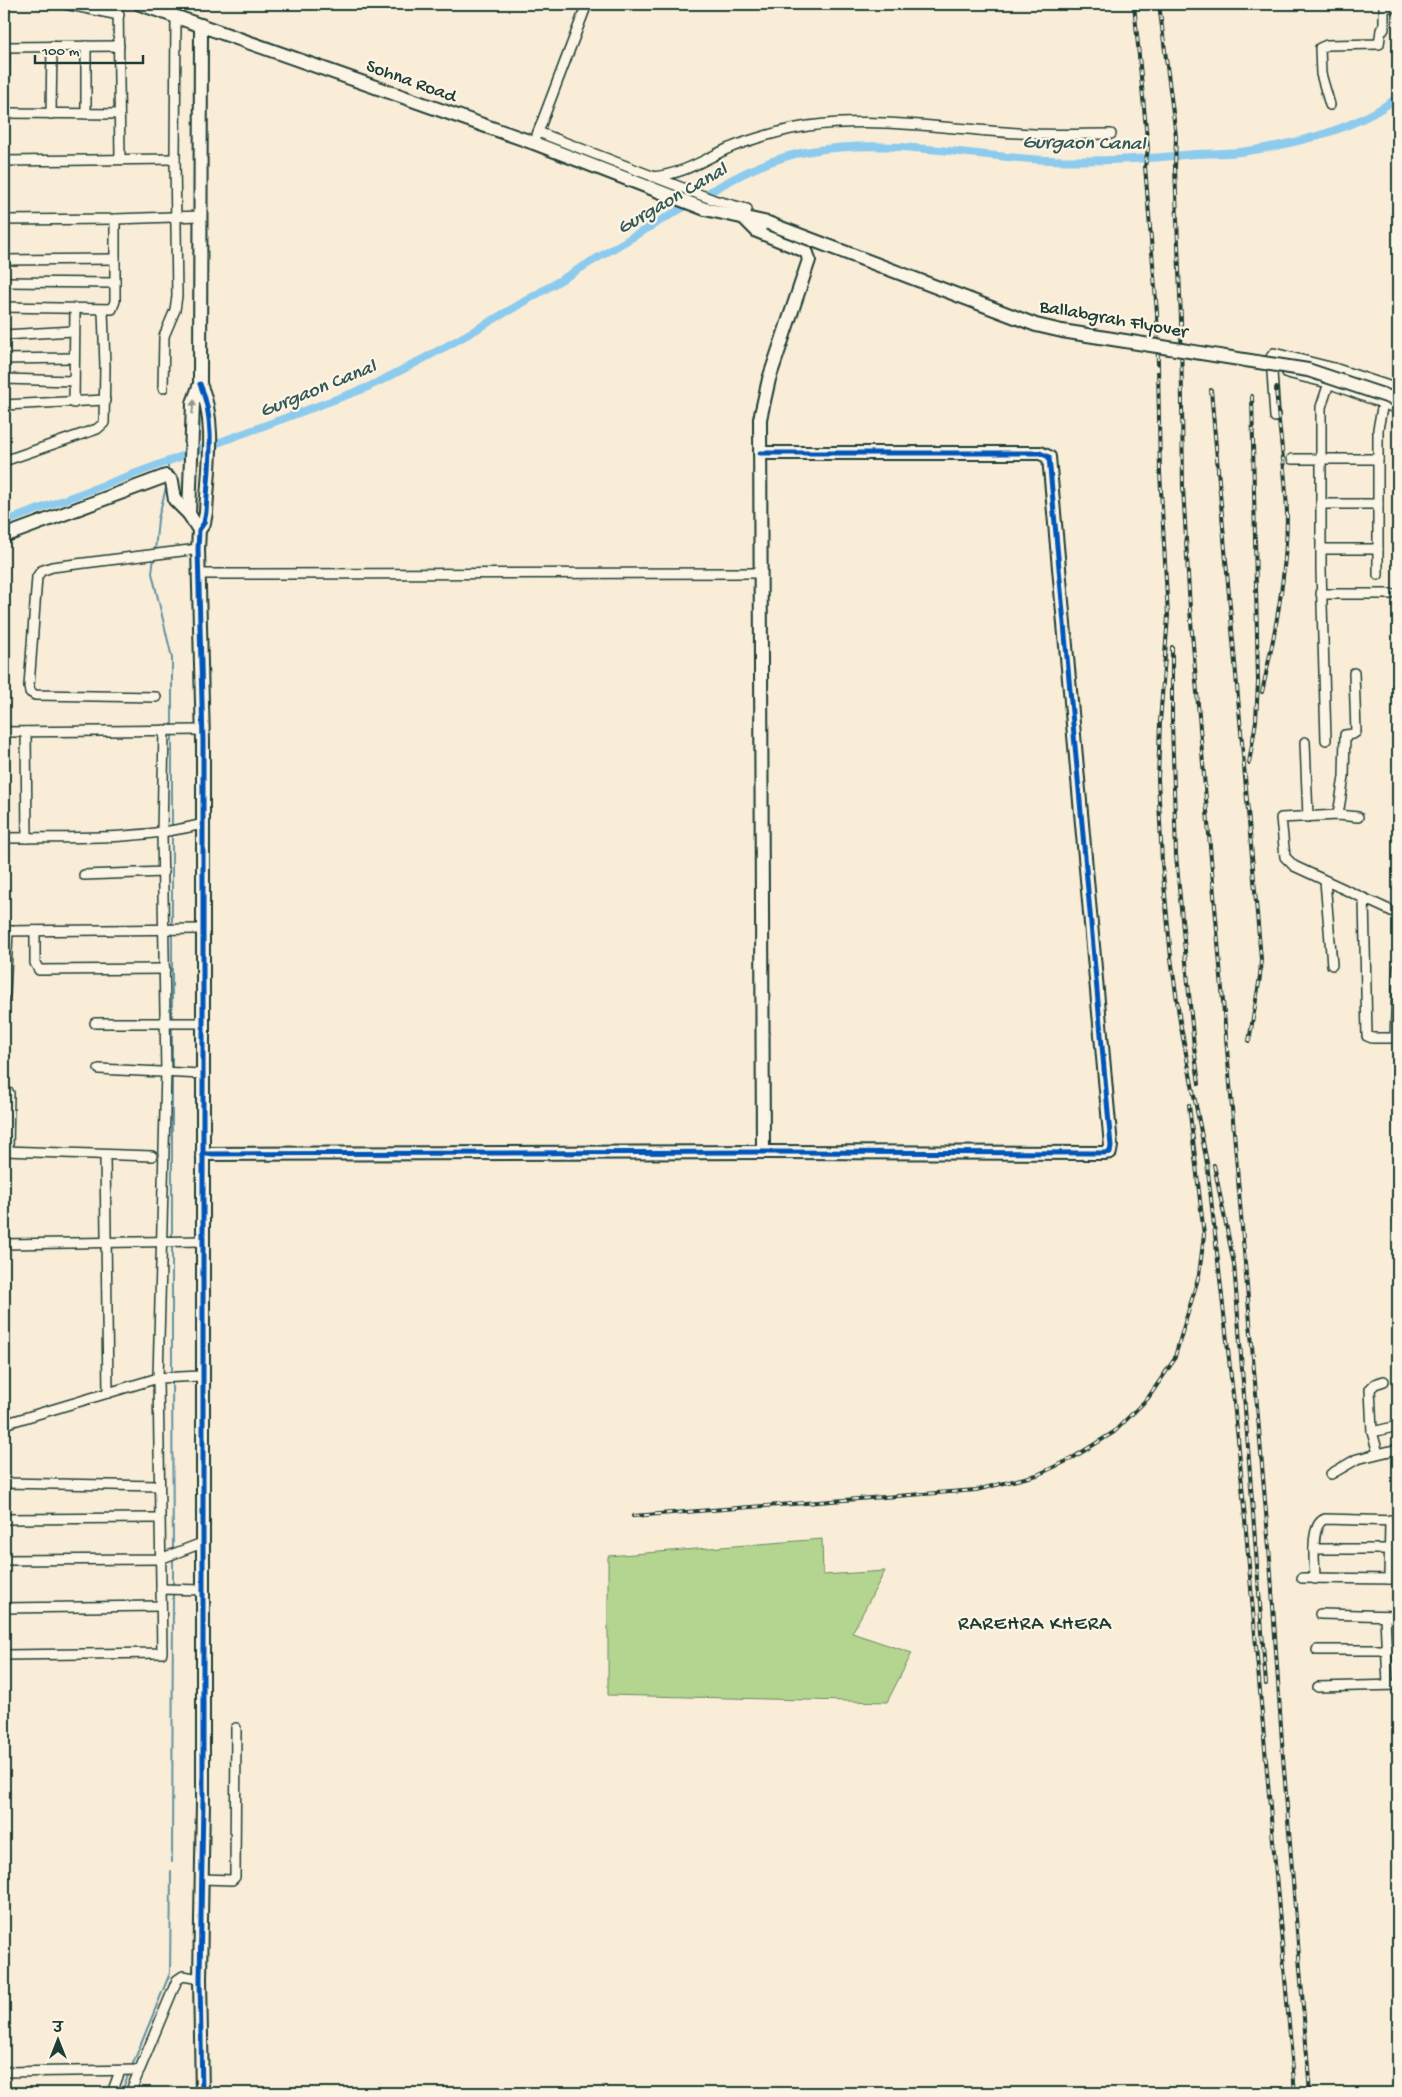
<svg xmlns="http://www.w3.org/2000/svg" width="1402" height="2097" font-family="'Gochi Hand','Playpen Sans Deva',sans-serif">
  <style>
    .green { fill: #b4d58f; stroke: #6a8962 }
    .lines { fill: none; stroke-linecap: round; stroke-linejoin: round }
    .stream { stroke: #6192a4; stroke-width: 2 }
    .canal { stroke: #8dcbee; stroke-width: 8 }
    .street-casing { stroke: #1f3d34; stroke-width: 12 }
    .secondary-casing { stroke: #1f3d34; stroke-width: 16 }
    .street { stroke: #fcf5e5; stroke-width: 9 }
    .secondary { stroke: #fcf5e5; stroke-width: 12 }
    .rail-casing { stroke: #1f3d34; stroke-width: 4 }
    .rail { stroke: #fcf5e5; stroke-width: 2; stroke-dasharray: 5.5; stroke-linecap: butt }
    .secondary-bridge-casing { stroke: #1f3d34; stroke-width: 16; stroke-linecap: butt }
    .secondary-bridge { stroke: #fcf5e5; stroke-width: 12 }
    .cycleway-casing { stroke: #fcf5e5; stroke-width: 8 }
    .cycleway { stroke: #0057b8; stroke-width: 5 }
    .oneway { fill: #8e998c }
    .labels { text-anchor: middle; stroke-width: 4.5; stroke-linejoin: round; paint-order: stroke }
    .street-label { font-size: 19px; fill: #1f3d34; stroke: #fcf5e5 }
    .water-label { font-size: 20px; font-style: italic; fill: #355959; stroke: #fcf5e5 }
    .neighbourhood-label { font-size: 20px; letter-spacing: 1px; fill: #1f3d34; stroke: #fcf5e5 }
  </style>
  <rect width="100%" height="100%" fill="#f9edd7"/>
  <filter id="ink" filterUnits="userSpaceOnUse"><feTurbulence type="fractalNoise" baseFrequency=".02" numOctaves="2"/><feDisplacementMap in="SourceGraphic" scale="10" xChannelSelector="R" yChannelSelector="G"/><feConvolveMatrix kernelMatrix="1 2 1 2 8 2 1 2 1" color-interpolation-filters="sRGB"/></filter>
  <g filter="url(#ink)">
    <polygon class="green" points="822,1539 823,1575 885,1571 852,1633 912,1653 887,1702 608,1695 608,1556"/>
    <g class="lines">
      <g class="stream">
        <polyline points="168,472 168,462"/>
        <polyline points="155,551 158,519 167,484"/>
        <polyline points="154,558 152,573 172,658 172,728"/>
        <polyline points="172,733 172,828"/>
        <polyline points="172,833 172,926"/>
        <polyline points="172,933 172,1021"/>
        <polyline points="172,1026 172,1068"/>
        <polyline points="172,1076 172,1238"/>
        <polyline points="172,1247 172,1375"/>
        <polyline points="172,1379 173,1552"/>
        <polyline points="173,1557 173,1587"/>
        <polyline points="172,1862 173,1592"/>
        <polyline points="132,2066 170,1973 171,1871"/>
        <polyline points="121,2093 129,2073"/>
      </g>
      <g class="canal">
        <path d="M701 197C735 177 771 157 811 151 893 138 967 156 1048 160 1097 162 1146 159 1195 154 1212 153 1230 154 1247 151 1300 143 1356 129 1398 97"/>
        <path d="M4 522 366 388C478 334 582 265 691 203"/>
      </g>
      <defs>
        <g id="street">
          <polyline points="65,4 119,15"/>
          <polyline points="118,4 120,159"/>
          <polyline points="1384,7 1398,7"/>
          <polyline points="4,47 119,46"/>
          <polyline points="1330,105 1321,74 1320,48 1327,45 1379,44 1381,30 1384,29 1384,4"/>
          <polyline points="4,113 119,114"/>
          <polyline points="4,113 5,47"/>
          <polyline points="51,114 52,46"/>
          <polyline points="86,114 86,46"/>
          <polyline points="538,132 714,200 747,209 744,218"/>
          <polyline points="537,135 587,4"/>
          <polyline points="4,161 175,159"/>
          <path d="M653 177C685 173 700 162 727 149 748 140 786 129 808 126 884 116 959 131 1035 134 1060 135 1086 134 1111 134"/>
          <polyline points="4,220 115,219 201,216"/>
          <polyline points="4,260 115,259"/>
          <polyline points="4,282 115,283"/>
          <polyline points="4,307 112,309 115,301 115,219"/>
          <polyline points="4,335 74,331"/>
          <polyline points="4,359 73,358"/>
          <polyline points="1287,373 1328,383 1398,409"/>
          <polyline points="4,379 73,381"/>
          <polyline points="163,388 164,336 175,310 177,296 175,159 176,16"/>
          <polyline points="74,403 75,309"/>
          <polyline points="4,405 105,400"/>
          <polyline points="1275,417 1271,357 1274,353 1334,368 1398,389"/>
          <polyline points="1292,459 1378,459"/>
          <polyline points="4,461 97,429 104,423 105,366 103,310"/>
          <polyline points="1322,504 1378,504"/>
          <polyline points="1321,549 1378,549"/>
          <polyline points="200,574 761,573"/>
          <polyline points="1378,575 1378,429 1383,403"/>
          <polyline points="1321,594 1391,594"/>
          <polyline points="156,697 35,695 30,692 29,686 37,577 41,571 52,567 198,549"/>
          <polyline points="4,732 202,730"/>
          <polyline points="26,732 27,838"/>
          <polyline points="1326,740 1321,570 1321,407 1334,368"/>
          <polyline points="1305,742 1308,817"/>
          <polyline points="1338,815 1344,777 1345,735 1353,734 1356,732 1354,673"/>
          <polyline points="1358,817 1338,815 1281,818 1285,857 1294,866 1398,914"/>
          <path d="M4 838C71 837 137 841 203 824"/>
          <polyline points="84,875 164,872"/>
          <polyline points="1325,881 1332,965"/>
          <polyline points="1364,899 1367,1036 1372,1038 1398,1038"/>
          <polyline points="4,931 201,929"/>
          <polyline points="35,931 35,963 39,970 165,969"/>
          <polyline points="4,996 5,993 8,931"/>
          <polyline points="95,1023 202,1023"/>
          <polyline points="1395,1038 1398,968"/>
          <polyline points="99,1069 202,1074"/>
          <polyline points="4,1151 152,1156"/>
          <polyline points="8,1151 9,1093"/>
          <polyline points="105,1155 108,1393"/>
          <polyline points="4,1244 202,1241"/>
          <polyline points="4,1424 158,1378 201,1376"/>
          <polyline points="1372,1432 1398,1426"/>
          <polyline points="1378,1453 1372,1432 1370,1389 1375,1384 1384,1381"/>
          <polyline points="1331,1474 1357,1459 1398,1449"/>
          <polyline points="4,1483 159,1486"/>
          <polyline points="4,1519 159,1518"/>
          <polyline points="1314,1549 1398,1549"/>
          <polyline points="4,1560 160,1559 202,1543"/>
          <polyline points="1302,1578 1398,1579"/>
          <path d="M1315 1579C1315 1564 1309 1524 1325 1519L1398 1521"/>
          <polyline points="1389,1579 1390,1520"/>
          <polyline points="161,1589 203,1590"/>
          <polyline points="4,1608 161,1606"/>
          <polyline points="1320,1614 1398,1616"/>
          <polyline points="1385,1616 1388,1684"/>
          <polyline points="1317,1650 1398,1650"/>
          <polyline points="4,1655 162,1653 158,1378 166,1072 162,834 164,730"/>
          <polyline points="1318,1687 1398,1685"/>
          <polyline points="202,1879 232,1880 235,1877 236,1728"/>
          <polyline points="4,2072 140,2070"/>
          <polyline points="112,2093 120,2071"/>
          <polyline points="130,2093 177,1980 183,1976 200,1979"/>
        </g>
        <g id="secondary">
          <polyline points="140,4 534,143 705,209 768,223"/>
          <polyline points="744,218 757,231 803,250 807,253 809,260 769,379 760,419 763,1152"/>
          <path d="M200 384C217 422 208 471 206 512L204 523 199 530 198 549 203 741V1801L200 1979 202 2093"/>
          <polyline points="199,530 189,514 193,403 200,384 201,25"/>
          <polyline points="4,536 166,476 172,481 175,500 189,514"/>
          <polyline points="202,1154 763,1152 1104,1153 1110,1152 1111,1146 1049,457 1040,453 760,453"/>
        </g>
      </defs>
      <use href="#street" class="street-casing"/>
      <use href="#secondary" class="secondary-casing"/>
      <use href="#street" class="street"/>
      <use href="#secondary" class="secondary"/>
      <defs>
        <g id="rail">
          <polyline points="1134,4 1148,149 1145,166 1157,313 1160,472 1168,616 1160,722 1158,779 1162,863 1171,958 1180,1022 1207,1163 1238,1439 1295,2093"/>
          <polyline points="1159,4 1176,136 1175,168 1181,320 1183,487 1190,609 1270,1560 1283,1757 1310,2093"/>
          <polyline points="1211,390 1261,959 1260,977 1249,1041"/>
          <polyline points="1172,647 1172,722 1176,855 1194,1047 1199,1084"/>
          <path d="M1262 692C1275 634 1287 574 1287 514 1286 473 1279 430 1276 388"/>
          <polyline points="1249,763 1256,721 1258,682 1252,396"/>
          <polyline points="1214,1165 1234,1264 1266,1684"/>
          <polyline points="633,1516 976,1490 1037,1475 1071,1459 1114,1432 1148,1398 1174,1360 1199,1275 1204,1235 1189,1105"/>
        </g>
      </defs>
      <use href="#rail" class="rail-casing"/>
      <use href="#rail" class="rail"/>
      <defs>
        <polyline id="secondary-bridge" points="768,223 1036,325 1062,331 1308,370 1398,400"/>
      </defs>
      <use href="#secondary-bridge" class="secondary-bridge-casing"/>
      <use href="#secondary-bridge" class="secondary-bridge"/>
      <defs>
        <g id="cycleway">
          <path d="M200 384C217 422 208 471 206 512L204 523 199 530 198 549 203 741V1801L200 1979 202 2093"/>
          <polyline points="202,1154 763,1152 1104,1153 1110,1152 1111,1146 1049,457 1040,453 760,453"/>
        </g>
      </defs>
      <use href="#cycleway" class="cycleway-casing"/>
      <use href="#cycleway" class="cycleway"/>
    </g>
    <defs><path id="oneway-solid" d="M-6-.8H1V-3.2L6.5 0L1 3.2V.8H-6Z" transform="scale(1.25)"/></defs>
    <use class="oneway" href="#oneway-solid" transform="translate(193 407) rotate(-83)"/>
  </g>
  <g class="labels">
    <g class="street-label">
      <text transform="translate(412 79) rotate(20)" y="7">Sohna Road</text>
      <text transform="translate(1114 317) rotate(10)" y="7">Ballabgrah Flyover</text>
    </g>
    <g class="water-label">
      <text transform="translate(1084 141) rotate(1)" y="7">Gurgaon Canal</text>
      <text transform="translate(671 197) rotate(-30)" y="7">Gurgaon Canal</text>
      <text transform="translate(317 387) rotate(-22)" y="7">Gurgaon Canal</text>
    </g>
    <g class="neighbourhood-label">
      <text x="1035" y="1629">RAREHRA KHERA</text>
    </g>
  </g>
  <rect width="1402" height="2097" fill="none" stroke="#fcf5e5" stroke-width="20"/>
  <rect x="10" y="10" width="1382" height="2077" fill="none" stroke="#1f3d34" stroke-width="2" filter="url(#ink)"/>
  <g transform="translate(58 2040)" stroke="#fcf5e5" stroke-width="4" paint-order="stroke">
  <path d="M0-4L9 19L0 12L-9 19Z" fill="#1f3d34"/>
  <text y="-8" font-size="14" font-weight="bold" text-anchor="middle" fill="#1f3d34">उ</text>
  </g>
  <path d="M35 55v8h108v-8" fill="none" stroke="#1f3d34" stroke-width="2.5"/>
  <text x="42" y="55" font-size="15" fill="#1f3d34" stroke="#fcf5e5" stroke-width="4" paint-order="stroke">100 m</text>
</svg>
